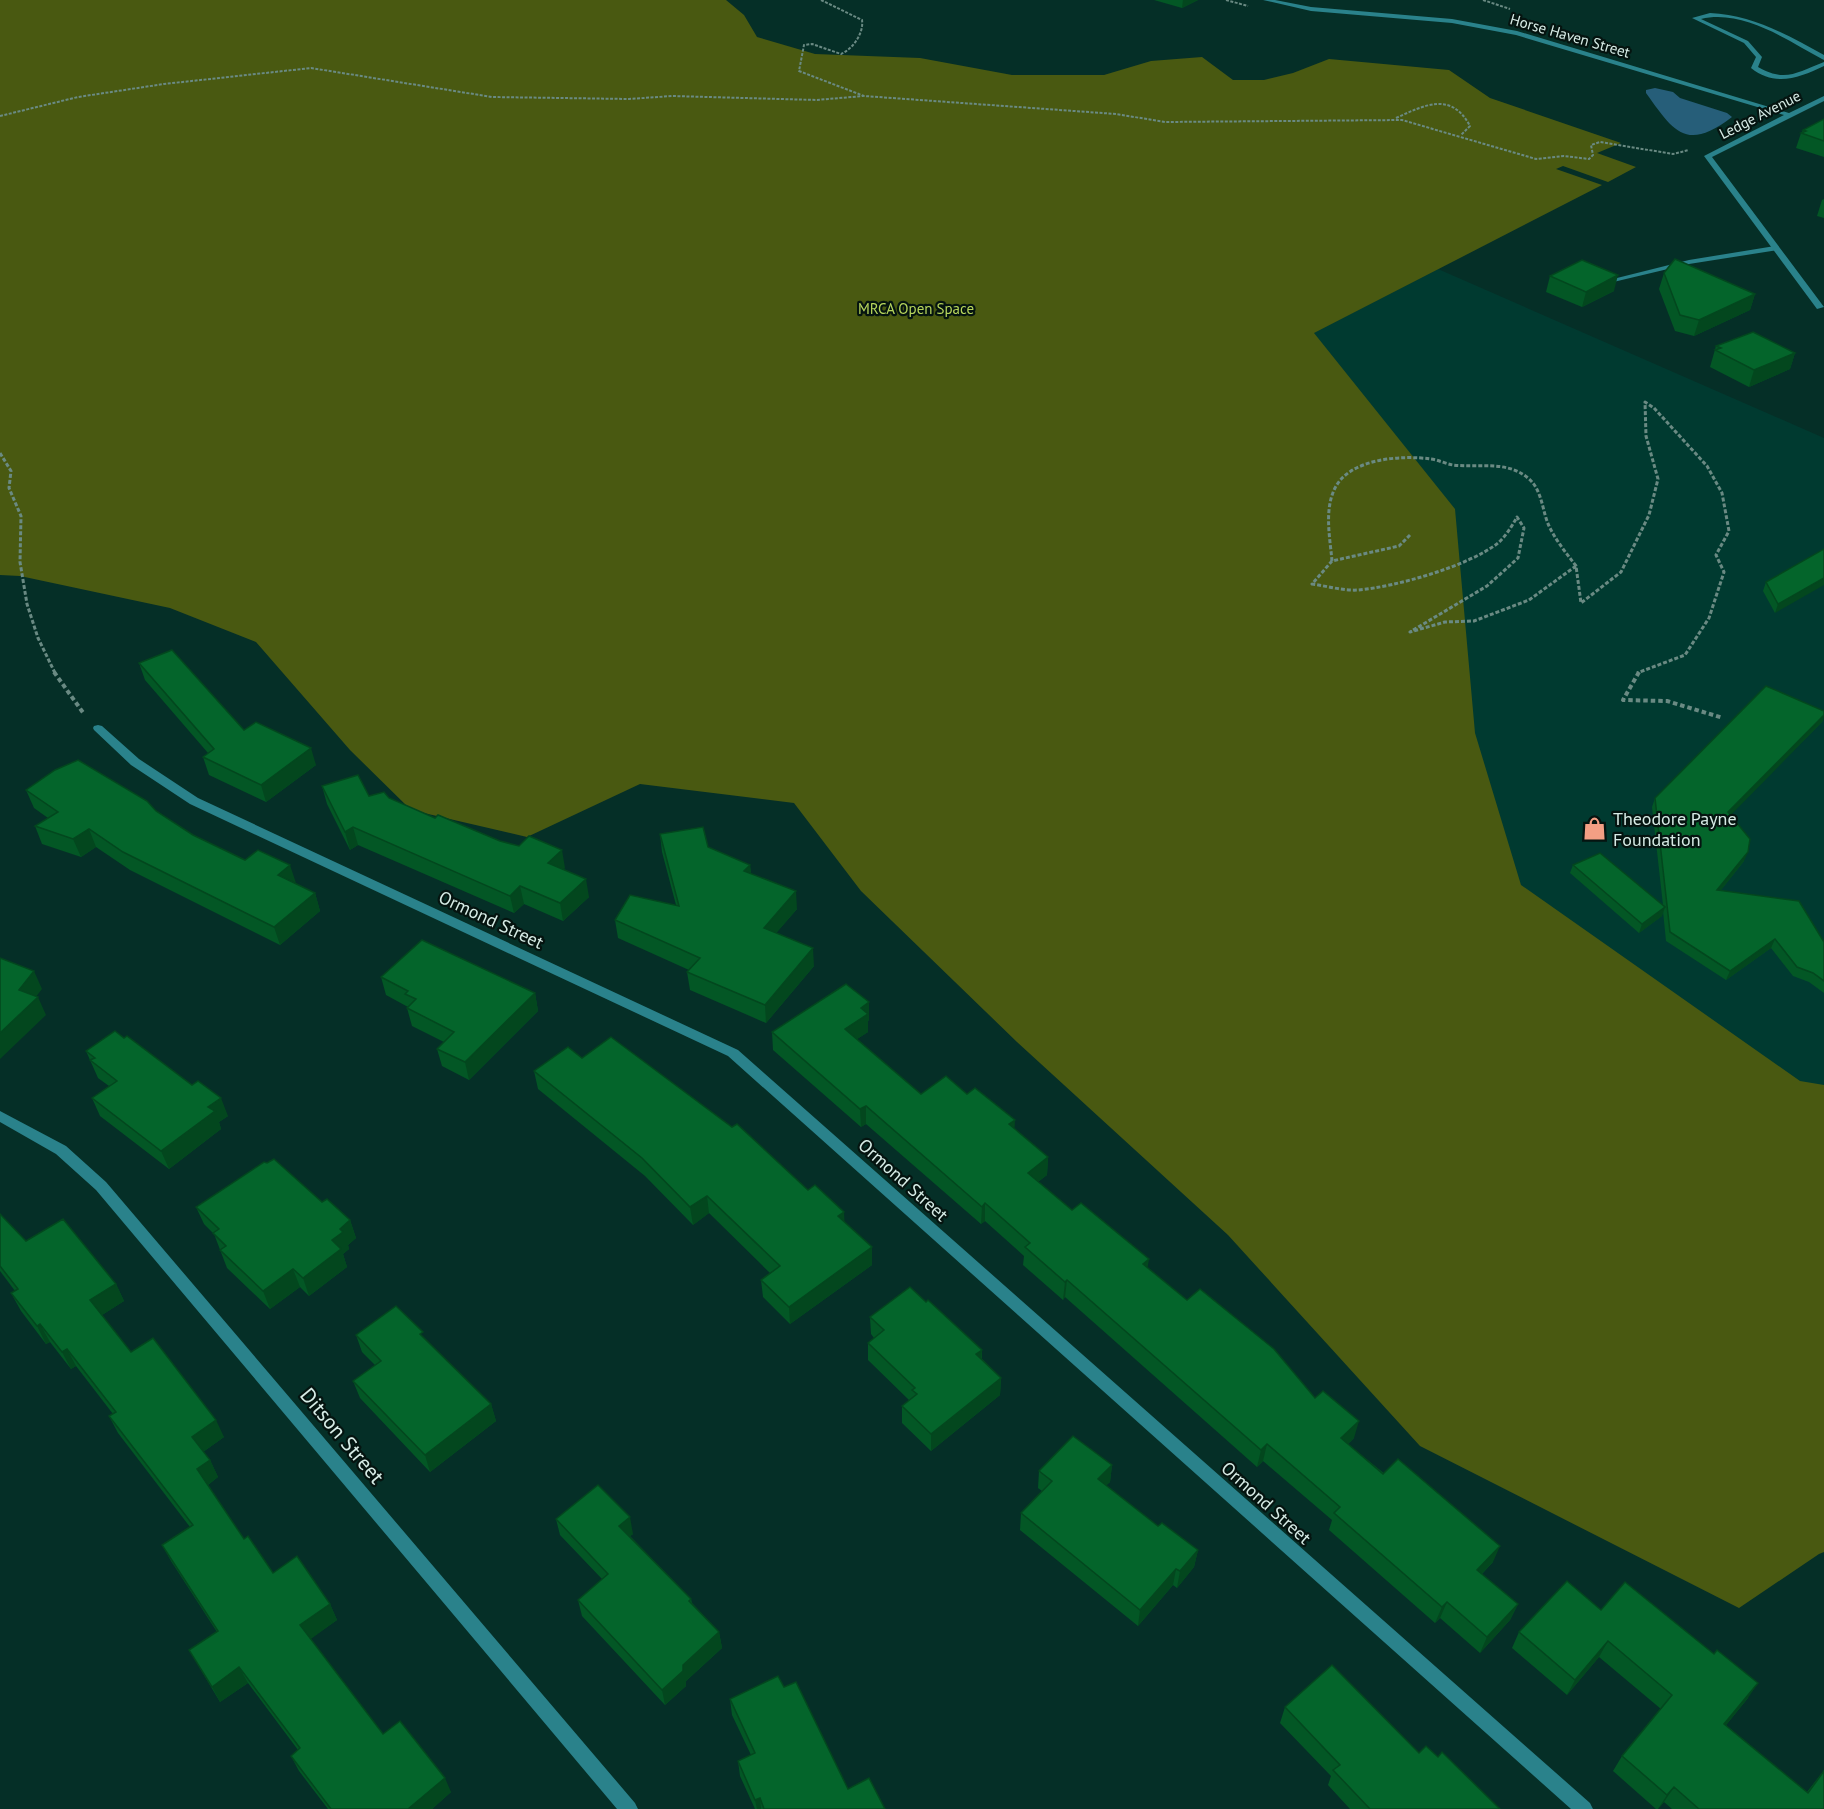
<svg xmlns="http://www.w3.org/2000/svg" width="1824" height="1809" font-family="'PT Sans',sans-serif">
  <style>
    .built { fill: #003a30 }
    .green { fill: #495911 }
    .water { fill: #265e79 }
    .lines { fill: none; stroke-linecap: round; stroke-linejoin: round }
    .path-far2 { stroke: #6a8a83; stroke-width: 2; stroke-dasharray: 3 1.5; stroke-linecap: butt }
    .path-far1 { stroke: #6a8a83; stroke-width: 3; stroke-dasharray: 4 2; stroke-linecap: butt }
    .path { stroke: #6a8a83; stroke-width: 4; stroke-dasharray: 4.5 3; stroke-linecap: butt }
    .service { fill: #2a828b; fill-rule: evenodd }
    .minor { fill: #2a828b; fill-rule: evenodd }
    .wall { fill: #035725 }
    .shaded-wall { fill: #03471e }
    .building { fill: #04652b; stroke: #03471e; stroke-width: 1.5 }
    .labels { text-anchor: middle; stroke-width: 4.5; stroke-linejoin: round; paint-order: stroke }
    .far-street-label { font-size: 15px; fill: #d7ece6; stroke: #051410 }
    .far-park-label { font-size: 15px; fill: #b6d55c; stroke: #051410 }
    .poi-label { font-size: 18px; fill: #d7ece6; stroke: #051410; text-anchor: start }
    .street-label { font-size: 18px; fill: #d7ece6; stroke: #051410 }
    .near-street-label { font-size: 21px; fill: #d7ece6; stroke: #051410 }
  </style>
  <rect width="100%" height="100%" fill="#052f27"/>
  <polygon class="built" points="1438,269 1824,438 1824,1118 907,541"/>
  <polygon class="green" points="0,0 726,0 744,15 757,37 815,54 920,58 1012,75 1104,75 1151,61 1202,57 1233,80 1264,80 1293,73 1329,59 1449,70 1490,98 1621,143 1597,153 1636,167 1608,182 1563,166 1556,169 1602,185 1314,333 1455,509 1475,733 1521,885 1800,1081 1824,1085 1824,1552 1819,1554 1739,1608 1420,1446 1228,1235 1017,1042 861,891 794,803 640,784 527,837 411,810 350,750 256,642 170,608 20,576 0,575"/>
  <path class="water" d="M1655 88 1673 92 1680 98 1727 113 1732 117C1686 152 1674 132 1646 93V90Z"/>
  <g class="lines">
    <g class="path-far2">
      <path d="M821 0 862 20C864 33 853 49 841 54L812 44 804 45 799 71 864 96 1116 114 1165 122 1402 120 1536 159 1564 156 1589 159 1593 155 1591 145 1600 142 1673 154 1689 150"/>
      <polyline points="1226,0 1248,6"/>
      <polyline points="1483,0 1510,9"/>
      <polyline points="0,116 78,97 164,84 311,68 492,97 629,99 672,96 817,100 863,96"/>
      <path d="M1396 118C1425 105 1451 91 1470 126L1461 135"/>
    </g>
    <g class="path-far1">
      <polyline points="0,453 11,471 9,488 21,516 20,562 27,604 38,638 55,673"/>
      <path d="M1410 535 1399 546 1332 561 1312 584C1327 586 1343 591 1358 590 1395 587 1469 566 1498 543 1506 536 1512 526 1517 517L1524 528 1518 558 1487 586 1410 632 1445 622 1474 621 1529 600 1576 566 1581 603 1621 572 1649 515 1658 479 1646 436 1645 402 1654 408 1707 466 1722 493 1729 531 1716 555 1724 572 1709 618 1685 655 1637 673"/>
      <path d="M1332 561C1330 538 1324 510 1335 488 1350 458 1402 455 1431 459 1439 460 1446 464 1453 465 1479 468 1506 460 1528 478 1543 490 1542 513 1550 528 1557 542 1567 554 1576 566"/>
    </g>
    <g class="path">
      <polyline points="54,672 84,714"/>
      <polyline points="1639,672 1623,700 1667,701 1723,718"/>
    </g>
    <g class="service">
      <path d="M1710 13C1752 15 1788 35 1824 55V60L1822 59C1787 40 1743 9 1701 19L1748 41 1762 57 1758 67C1786 83 1797 72 1824 62V66C1799 78 1775 87 1751 68L1756 57 1744 43 1692 18Z"/>
      <polygon points="1775,246 1779,248 1778,250 1689,264 1605,284 1601,282 1689,260"/>
    </g>
    <g class="minor">
      <polygon points="1263,0 1275,0 1311,7 1452,19 1517,31 1789,113 1824,96 1824,101 1712,157 1824,307 1817,309 1704,156 1784,115 1516,35 1452,23 1311,11"/>
      <polygon points="98,725 102,726 139,759 198,798 738,1050 1590,1803 1593,1809 1571,1809 728,1056 190,804 131,765 94,730 93,728 94,726"/>
      <polygon points="0,1111 66,1146 106,1182 635,1803 638,1809 617,1809 96,1190 56,1154 0,1122"/>
    </g>
  </g>
  <g class="wall">
    <polygon points="1154,0 1198,0 1182,8"/>
    <polygon points="1824,119 1824,157 1796,148 1801,133 1802,132 1803,130"/>
    <polygon points="1824,199 1824,218 1817,216 1822,200"/>
    <polygon points="1664,273 1755,294 1750,310 1694,336 1675,331 1659,289"/>
    <polygon points="1550,276 1614,291 1582,307 1546,292"/>
    <polygon points="1716,346 1795,353 1790,369 1749,387 1710,367"/>
    <polygon points="1824,549 1775,613 1763,591 1766,582"/>
    <polygon points="139,663 244,730 316,765 266,802 209,775 203,757 208,753 145,680"/>
    <polygon points="1823,721 1730,815 1744,861 1721,890 1824,942 1824,993 1809,982 1793,976 1771,948 1726,980 1666,941 1663,911 1662,916 1639,933 1570,873 1573,865 1663,905 1652,807 1655,798"/>
    <polygon points="322,786 369,796 389,798 435,818 565,868 563,869 589,897 563,921 524,904 514,913 358,845 350,850 327,804"/>
    <polygon points="26,790 156,811 193,835 315,893 320,911 280,945 130,870 96,847 81,857 42,844 35,826 48,818 34,808"/>
    <polygon points="660,834 708,847 750,865 751,874 797,909 776,933 814,966 766,1023 690,990 687,972 689,970 618,938 615,920 676,905 662,852"/>
    <polygon points="381,977 535,993 538,1011 469,1080 442,1066 437,1049 444,1042 412,1026 407,1008 408,1007 386,995"/>
    <polygon points="869,1002 869,1020 868,1021 868,1032 857,1039 921,1094 967,1094 1014,1129 1048,1157 1047,1175 1038,1182 1072,1210 1148,1268 1187,1300 1315,1398 1354,1438 1348,1444 1493,1562 1482,1574 1518,1604 1510,1620 1480,1653 1440,1618 1435,1623 1329,1530 1332,1520 1263,1461 1257,1467 1065,1297 1063,1300 1023,1265 1024,1256 985,1221 981,1224 866,1124 861,1127 773,1050 772,1032"/>
    <polygon points="86,1051 228,1116 219,1122 221,1129 169,1169 100,1116 92,1098 109,1086 98,1078"/>
    <polygon points="582,1058 808,1190 844,1212 844,1222 872,1265 790,1324 763,1297 761,1280 770,1273 709,1213 693,1225 645,1176 538,1089 534,1071"/>
    <polygon points="322,1202 350,1220 356,1238 348,1245 349,1249 343,1254 347,1267 309,1296 300,1287 270,1309 227,1268 214,1234 204,1224 196,1207"/>
    <polygon points="0,1214 26,1241 116,1284 124,1301 102,1315 131,1352 224,1437 203,1452 210,1460 218,1477 208,1485 244,1539 273,1573 330,1604 337,1620 310,1639 383,1734 451,1792 432,1809 328,1809 299,1771 291,1756 298,1750 248,1683 220,1702 189,1650 217,1632 171,1561 162,1545 190,1527 118,1433 109,1416 113,1414 76,1366 71,1369 50,1342 46,1344 21,1311 11,1293 15,1291 0,1271"/>
    <polygon points="926,1302 982,1350 982,1359 1001,1378 1000,1395 931,1451 902,1423 902,1406 909,1400 868,1360 868,1343 874,1338 871,1334 870,1317"/>
    <polygon points="356,1335 425,1339 491,1404 496,1421 430,1472 360,1398 353,1381 375,1365 362,1352"/>
    <polygon points="1112,1465 1110,1482 1106,1485 1158,1526 1198,1550 1194,1567 1177,1588 1173,1585 1138,1626 1020,1530 1021,1513 1042,1491 1038,1488 1039,1471"/>
    <polygon points="556,1519 633,1534 630,1536 691,1599 692,1603 719,1632 722,1648 686,1681 686,1686 665,1705 582,1616 578,1600 602,1579 560,1535"/>
    <polygon points="1601,1610 1748,1698 1726,1725 1807,1792 1824,1770 1824,1809 1672,1809 1664,1802 1658,1809 1656,1809 1613,1771 1622,1756 1661,1709 1599,1657 1567,1695 1512,1648 1519,1632"/>
    <polygon points="784,1687 848,1789 885,1809 755,1809 740,1776 738,1761 751,1755 732,1715 730,1699"/>
    <polygon points="1285,1707 1419,1753 1438,1757 1500,1809 1350,1809 1328,1785 1331,1776 1280,1723"/>
  </g>
  <g class="shaded-wall">
    <polygon points="1183,0 1198,0 1182,8"/>
    <polygon points="1618,275 1614,291 1582,307 1586,292"/>
    <polygon points="1755,294 1750,310 1694,336 1699,320"/>
    <polygon points="1795,353 1790,369 1749,387 1754,370"/>
    <polygon points="1824,578 1824,585 1775,613 1778,604"/>
    <polygon points="1824,715 1823,721 1725,821 1728,812"/>
    <polygon points="311,748 316,765 266,802 261,785"/>
    <polygon points="353,827 358,845 350,850 345,832"/>
    <polygon points="89,829 96,847 81,857 73,839"/>
    <polygon points="562,850 565,868 551,880 548,863"/>
    <polygon points="1748,852 1744,861 1714,899 1717,890"/>
    <polygon points="290,865 296,883 278,875"/>
    <polygon points="750,865 752,883 744,871"/>
    <polygon points="586,879 589,897 563,921 560,903"/>
    <polygon points="520,886 524,904 514,913 510,896"/>
    <polygon points="796,891 797,909 765,946 764,928"/>
    <polygon points="315,893 320,911 280,945 274,927"/>
    <polygon points="1665,907 1662,916 1639,933 1642,924"/>
    <polygon points="1775,939 1771,948 1726,980 1730,971"/>
    <polygon points="813,948 814,966 766,1023 765,1005"/>
    <polygon points="34,971 42,989 28,1007 38,997 46,1015 0,1059 0,1033 19,990"/>
    <polygon points="535,993 538,1011 469,1080 465,1062"/>
    <polygon points="869,1002 869,1020 868,1021 868,1032 845,1047 845,1029 861,1008"/>
    <polygon points="221,1098 228,1116 219,1122 221,1129 169,1169 161,1151 208,1107"/>
    <polygon points="866,1106 866,1124 861,1127 860,1109"/>
    <polygon points="1015,1120 1014,1138 1009,1124"/>
    <polygon points="1048,1157 1047,1175 1026,1191 1028,1173"/>
    <polygon points="707,1196 709,1213 693,1225 690,1207"/>
    <polygon points="985,1203 985,1221 981,1224 982,1207"/>
    <polygon points="844,1212 845,1230 838,1216"/>
    <polygon points="350,1220 356,1238 348,1245 349,1249 343,1254 347,1267 309,1296 303,1278 340,1229"/>
    <polygon points="872,1247 872,1265 790,1324 789,1307"/>
    <polygon points="1149,1259 1146,1277 1143,1264"/>
    <polygon points="293,1269 300,1287 270,1309 263,1291"/>
    <polygon points="1067,1280 1065,1297 1063,1300 1065,1282"/>
    <polygon points="116,1284 124,1301 99,1317 90,1300"/>
    <polygon points="40,1324 50,1342 46,1344 37,1326"/>
    <polygon points="67,1349 76,1366 71,1369 62,1352"/>
    <polygon points="982,1350 981,1367 976,1354"/>
    <polygon points="1001,1378 1000,1395 931,1451 931,1434"/>
    <polygon points="491,1404 496,1421 430,1472 425,1455"/>
    <polygon points="216,1420 224,1437 200,1454 192,1437"/>
    <polygon points="1359,1421 1354,1438 1336,1455 1341,1438"/>
    <polygon points="1267,1444 1263,1461 1257,1467 1261,1450"/>
    <polygon points="210,1460 218,1477 206,1486 197,1469"/>
    <polygon points="1112,1465 1110,1482 1096,1496 1098,1479"/>
    <polygon points="630,1517 633,1534 623,1542 619,1526"/>
    <polygon points="1500,1546 1493,1562 1470,1586 1477,1570"/>
    <polygon points="1198,1550 1194,1567 1177,1588 1180,1571"/>
    <polygon points="1176,1569 1173,1585 1138,1626 1140,1610"/>
    <polygon points="1447,1602 1440,1618 1435,1623 1442,1607"/>
    <polygon points="330,1604 337,1620 308,1641 300,1625"/>
    <polygon points="1518,1604 1510,1620 1480,1653 1487,1637"/>
    <polygon points="719,1632 722,1648 686,1681 686,1686 665,1705 662,1690 683,1665"/>
    <polygon points="1608,1641 1599,1657 1567,1695 1575,1680"/>
    <polygon points="239,1667 248,1683 220,1702 212,1687"/>
    <polygon points="1758,1683 1748,1698 1714,1740 1724,1724"/>
    <polygon points="445,1778 451,1792 432,1809 408,1809"/>
    <polygon points="1674,1787 1664,1802 1658,1809 1667,1795"/>
    <polygon points="760,1798 761,1809 757,1809 755,1800"/>
  </g>
  <g class="building">
    <polygon points="1824,119 1824,141 1801,133 1806,131 1803,130"/>
    <polygon points="1675,259 1755,294 1699,320 1680,315 1664,273"/>
    <polygon points="1582,260 1618,275 1586,292 1550,276"/>
    <polygon points="1753,332 1795,353 1754,370 1715,350 1721,348 1716,346"/>
    <polygon points="1824,549 1824,578 1778,604 1766,582"/>
    <polygon points="172,650 244,730 256,722 311,748 261,785 203,757 214,749 139,663"/>
    <polygon points="1766,686 1824,711 1824,715 1728,812 1750,839 1748,852 1717,890 1799,901 1824,942 1824,981 1813,973 1797,967 1775,939 1730,971 1670,932 1655,798"/>
    <polygon points="78,760 147,801 156,811 193,835 245,860 258,850 290,865 278,875 315,893 274,927 123,852 89,829 73,839 35,826 58,812 26,790 55,770"/>
    <polygon points="358,775 369,796 384,792 389,798 435,818 438,815 500,841 519,846 529,836 562,850 548,863 586,879 560,903 520,886 510,896 353,827 345,832 322,786"/>
    <polygon points="703,827 708,847 750,865 744,871 796,891 764,928 813,948 765,1005 687,972 700,958 615,920 630,895 679,906 660,834"/>
    <polygon points="1600,853 1665,907 1642,924 1573,865"/>
    <polygon points="422,940 535,993 465,1062 437,1049 454,1032 407,1008 416,999 405,994 408,991 381,977"/>
    <polygon points="0,958 34,971 19,990 38,997 0,1033"/>
    <polygon points="846,984 869,1002 861,1008 868,1014 845,1029 921,1094 946,1076 967,1094 975,1088 1015,1120 1009,1124 1048,1157 1028,1173 1072,1210 1081,1203 1149,1259 1143,1264 1187,1300 1200,1289 1274,1349 1315,1398 1323,1391 1359,1421 1341,1438 1383,1474 1398,1459 1500,1546 1477,1570 1518,1604 1487,1637 1447,1602 1442,1607 1334,1513 1340,1507 1267,1444 1261,1450 1067,1280 1065,1282 1025,1247 1030,1243 985,1203 982,1207 866,1106 860,1109 772,1032"/>
    <polygon points="115,1031 124,1038 127,1036 192,1085 198,1081 221,1098 208,1107 215,1111 161,1151 92,1098 117,1081 90,1060 95,1058 86,1051"/>
    <polygon points="611,1037 732,1127 737,1124 808,1190 815,1185 844,1212 838,1216 872,1247 789,1307 761,1280 780,1266 707,1196 690,1207 642,1158 534,1071 568,1047 582,1058"/>
    <polygon points="274,1159 322,1202 327,1199 350,1220 340,1229 343,1232 332,1240 341,1249 303,1278 293,1269 263,1291 220,1250 226,1246 213,1233 219,1229 196,1207 264,1162 267,1163"/>
    <polygon points="0,1214 26,1241 63,1219 116,1284 90,1300 131,1352 153,1338 216,1420 192,1437 210,1460 197,1469 244,1539 248,1536 273,1573 297,1556 330,1604 300,1625 383,1734 400,1721 445,1778 408,1809 331,1809 291,1756 300,1748 239,1667 212,1687 189,1650 218,1631 162,1545 193,1525 109,1416 116,1412 67,1349 62,1352 40,1324 37,1326 11,1293 18,1289 0,1266"/>
    <polygon points="910,1287 926,1302 928,1300 982,1350 976,1354 1001,1378 931,1434 902,1406 917,1394 912,1390 915,1388 868,1343 884,1330 870,1317"/>
    <polygon points="396,1306 423,1332 420,1334 491,1404 425,1455 353,1381 381,1361 356,1335"/>
    <polygon points="1073,1436 1112,1465 1098,1479 1158,1526 1162,1523 1198,1550 1180,1571 1176,1569 1140,1610 1021,1513 1052,1481 1039,1471"/>
    <polygon points="598,1485 630,1517 619,1526 691,1599 689,1601 719,1632 683,1665 683,1671 662,1690 578,1600 608,1574 556,1519"/>
    <polygon points="1567,1581 1601,1610 1625,1582 1714,1654 1717,1650 1758,1683 1724,1724 1808,1793 1824,1771 1824,1809 1699,1809 1674,1787 1667,1795 1622,1756 1672,1695 1608,1641 1575,1680 1519,1632"/>
    <polygon points="1332,1665 1419,1753 1426,1746 1438,1757 1442,1752 1500,1809 1370,1809 1333,1770 1340,1765 1285,1707"/>
    <polygon points="778,1676 784,1687 796,1682 848,1789 869,1778 885,1809 764,1809 760,1798 755,1800 738,1761 755,1753 730,1699"/>
  </g>
  <defs>
    <symbol id="shop-bare" viewBox="-9 -9 18 18"><path d="M-5-2.5h2.3a2.7 3.5 0 0 1 5.4 0H5L5.5 6h-11ZM-1.5-2.5h3a1.5 2.3 0 0 0-3 0Z" fill="#f39f84" stroke="#051410" stroke-width="2.5" paint-order="stroke"/></symbol>
  </defs>
  <g fill-rule="evenodd">
    <use href="#shop-bare" x="1578" y="812" width="33" height="33"/>
  </g>
  <g class="labels">
    <g class="far-street-label">
      <text transform="translate(1570 36) rotate(16)" y="5">Horse Haven Street</text>
      <text transform="translate(1760 115) rotate(-27)" y="5">Ledge Avenue</text>
    </g>
    <g class="far-park-label">
      <text x="916" y="314">MRCA Open Space</text>
    </g>
    <g class="poi-label">
      <text x="1613" y="825">Theodore Payne<tspan x="1613" dy="21">Foundation</tspan></text>
    </g>
    <g class="street-label">
      <text transform="translate(491 920) rotate(25)" y="6">Ormond Street</text>
      <text transform="translate(903 1180) rotate(42)" y="6">Ormond Street</text>
      <text transform="translate(1266 1503) rotate(42)" y="6">Ormond Street</text>
    </g>
    <g class="near-street-label">
      <text transform="translate(342 1436) rotate(50)" y="7">Ditson Street</text>
    </g>
  </g>
</svg>
